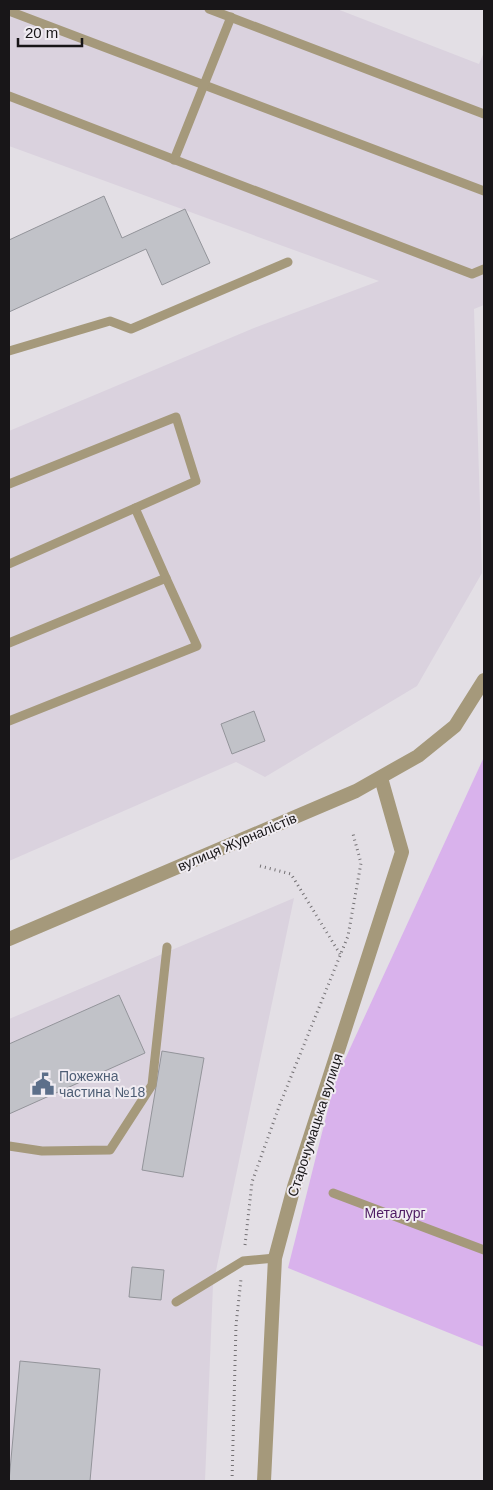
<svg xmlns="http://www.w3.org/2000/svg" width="493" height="1490" font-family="Helvetica,sans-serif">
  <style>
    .built { fill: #dad2de }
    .green { fill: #d9b2ec }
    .building { fill: #c1c2c8; stroke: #93949a }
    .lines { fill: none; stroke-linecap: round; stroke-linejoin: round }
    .path { stroke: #747174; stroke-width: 3; stroke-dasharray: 1 4; stroke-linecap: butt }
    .service { stroke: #a5997b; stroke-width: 9 }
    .minor { stroke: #a5997b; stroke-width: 14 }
    .tertiary { stroke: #a5997b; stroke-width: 14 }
    .labels { text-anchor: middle; stroke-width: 4; stroke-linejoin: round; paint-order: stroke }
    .street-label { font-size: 14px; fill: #181618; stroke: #f0ecf2 }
    .service-label { font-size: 14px; fill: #4e5e75; stroke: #f0ecf2; text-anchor: start }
    .park-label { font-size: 14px; fill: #4f1c64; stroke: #f0ecf2 }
  </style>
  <rect width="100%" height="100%" fill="#e3dfe5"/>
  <g class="built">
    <polygon points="9,9 337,9 479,64 484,52 484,305 474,309 482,573 417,686 265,777 236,762 9,861 9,431 254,328 379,281 9,146"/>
    <polygon points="294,898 213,1285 205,1481 9,1481 9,1019"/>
  </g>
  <polygon class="green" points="484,757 484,1347 288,1268 335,1081"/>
  <g class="building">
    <polygon points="104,196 122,238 185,209 210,263 162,285 146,249 9,312 9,240"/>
    <polygon points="254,711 265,741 232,754 221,724"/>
    <polygon points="119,995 145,1053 9,1114 9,1044"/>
    <polygon points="162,1051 204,1058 183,1177 142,1170"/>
    <polygon points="132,1267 164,1270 161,1300 129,1297"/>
    <polygon points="20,1361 100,1369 90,1481 9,1481"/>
  </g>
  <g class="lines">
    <g class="path">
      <polyline points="260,866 291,874 340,954"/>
      <polyline points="245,1245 252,1182 280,1104 348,936 361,863 353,834"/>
      <polyline points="232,1481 236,1325 241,1279"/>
    </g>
    <g class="service">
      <polyline points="209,9 484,114"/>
      <polyline points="9,11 484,191"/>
      <polyline points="9,96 472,274 484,269"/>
      <polyline points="174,160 231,17"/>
      <polyline points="9,351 110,321 131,329 288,262"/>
      <polyline points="9,484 176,417 196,481 9,564"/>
      <polyline points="9,643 166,578 135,508"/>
      <polyline points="9,721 197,646 166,578"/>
      <polyline points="9,1146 42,1151 110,1150 152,1085 167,947"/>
      <polyline points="333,1193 484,1250"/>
      <polyline points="176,1302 243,1261 275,1258"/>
    </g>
    <polyline class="minor" points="264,1481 275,1258 294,1187 402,852 381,778"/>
    <polyline class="tertiary" points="9,939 356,791 418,756 455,726 484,680"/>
  </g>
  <defs>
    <symbol id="civic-bare" viewBox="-9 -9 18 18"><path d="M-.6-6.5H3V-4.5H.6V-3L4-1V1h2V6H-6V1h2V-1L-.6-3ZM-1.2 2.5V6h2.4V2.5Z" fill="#5c6f8a" stroke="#f0ecf2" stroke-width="2.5" paint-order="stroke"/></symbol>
  </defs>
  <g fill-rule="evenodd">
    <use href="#civic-bare" x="27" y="1068" width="32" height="32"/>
  </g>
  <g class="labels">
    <g class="street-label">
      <text transform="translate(237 842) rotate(-23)" y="5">вулиця Журналістів</text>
      <text transform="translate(315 1125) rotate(-72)" y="5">Старочумацька вулиця</text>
    </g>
    <g class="service-label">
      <text x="59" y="1081">Пожежна<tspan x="59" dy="16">частина №18</tspan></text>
    </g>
    <g class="park-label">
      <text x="395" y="1218">Металург</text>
    </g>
  </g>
  <rect width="493" height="1490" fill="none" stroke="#181618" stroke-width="20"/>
  <path d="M18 38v8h64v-8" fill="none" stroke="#181618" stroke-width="2.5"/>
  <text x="25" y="38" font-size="15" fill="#181618" stroke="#f0ecf2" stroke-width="4" paint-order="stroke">20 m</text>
</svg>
